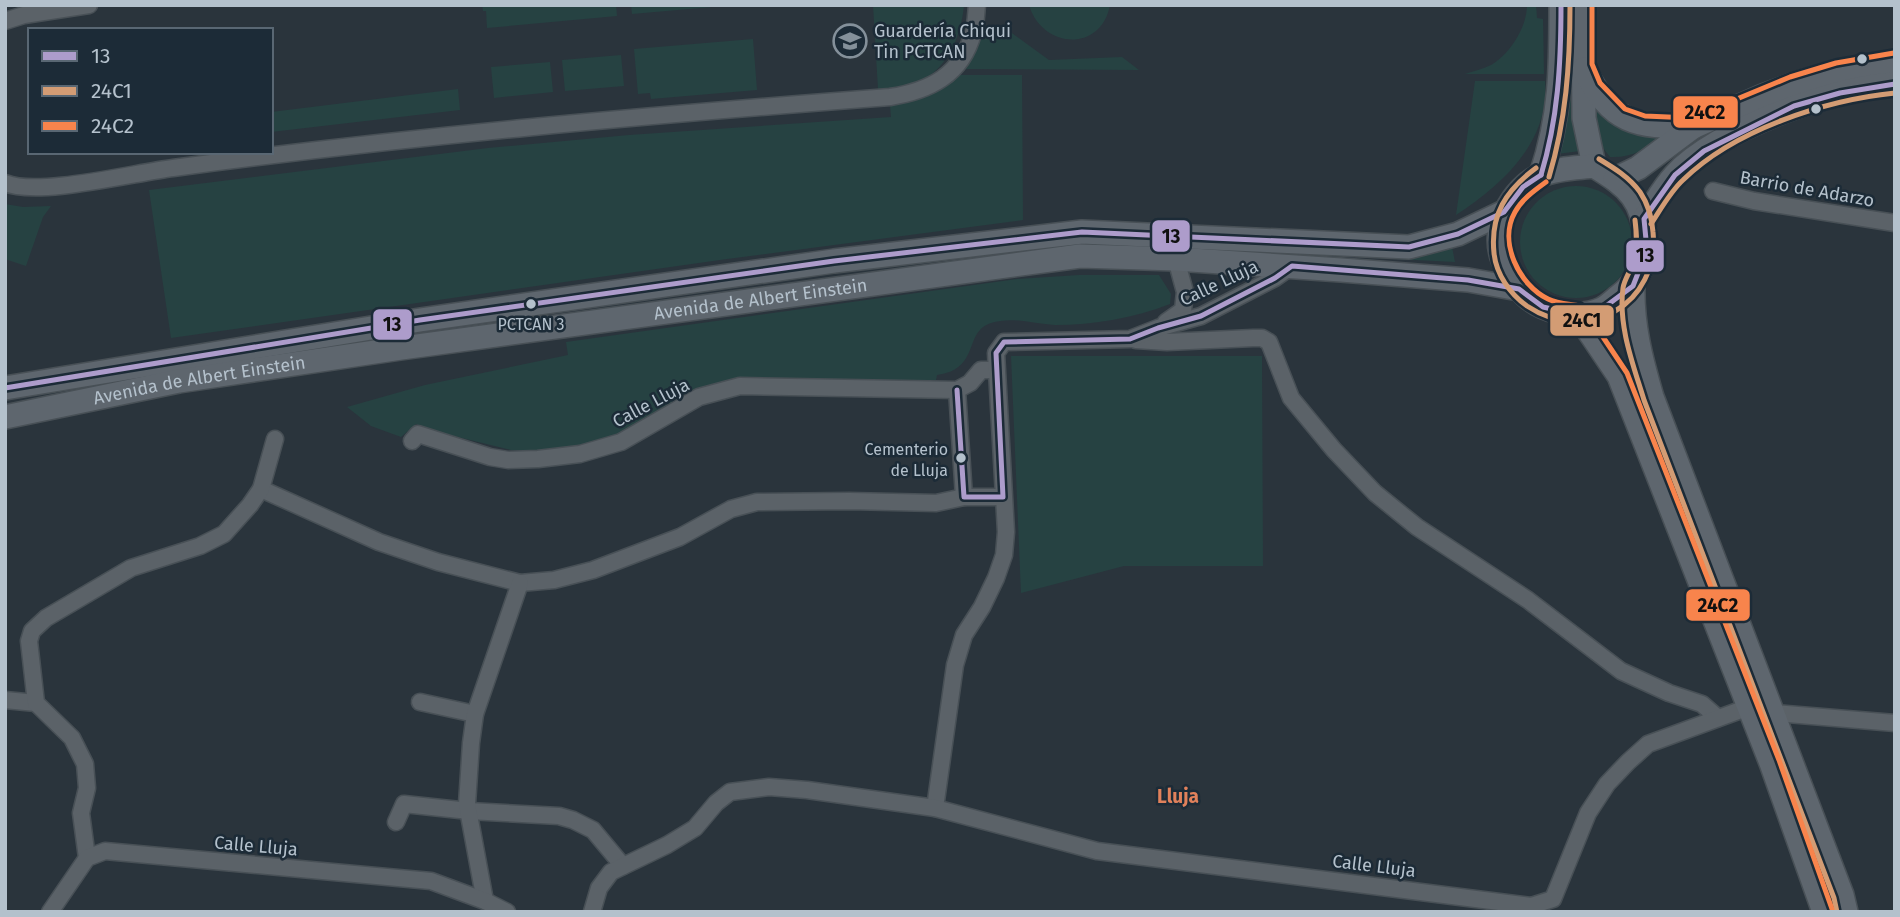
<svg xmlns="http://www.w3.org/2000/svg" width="1900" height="917" font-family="'Fira Sans',sans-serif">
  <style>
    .green { fill: #264242 }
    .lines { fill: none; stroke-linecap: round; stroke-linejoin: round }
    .minor-casing { stroke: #485056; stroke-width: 19 }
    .secondary-casing { stroke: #485056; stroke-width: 26 }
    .minor { stroke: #5b6268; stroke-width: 16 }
    .secondary { stroke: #5e666e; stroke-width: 23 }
    .bus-1-casing { stroke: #1c2b37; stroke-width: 10 }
    .bus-2-casing { stroke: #1c2b37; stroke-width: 10 }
    .bus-3-casing { stroke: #1c2b37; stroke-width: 10 }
    .bus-1 { stroke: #ad9ccb; stroke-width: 5 }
    .bus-2 { stroke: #d39c74; stroke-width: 5 }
    .bus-3 { stroke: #f8844c; stroke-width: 5 }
    .bus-dot { fill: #b4c1cc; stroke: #1c2b37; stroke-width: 2.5 }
    .labels { text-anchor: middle; stroke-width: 5; stroke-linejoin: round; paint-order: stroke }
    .bus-label { font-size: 16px; fill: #b4c1cc; stroke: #1c2b37 }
    .poi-label { font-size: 18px; fill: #b4c1cc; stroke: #1c2b37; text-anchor: start }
    .street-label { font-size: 18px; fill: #b4c1cc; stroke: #1c2b37 }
    .neighbourhood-label { font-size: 19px; font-weight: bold; fill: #e0815b; stroke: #1c2b37 }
    .line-badge { stroke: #1c2b37; stroke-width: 2.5 }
    .pale-badge-label { font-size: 19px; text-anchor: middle; font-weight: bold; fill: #111 }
  </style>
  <rect width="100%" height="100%" fill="#2a343c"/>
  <g class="green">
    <polygon points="482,5 616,5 617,16 487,28 486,11 483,11"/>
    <polygon points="631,5 735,5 632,14"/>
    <path d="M873 5H964C961 38 946 74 911 85 901 88 888 88 878 89Z"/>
    <path d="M1029 5H1110C1101 53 1042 49 1029 5Z"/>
    <path d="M1527 5H1536L1537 18 1543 19 1544 74H1465C1473 71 1483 69 1491 65 1510 54 1527 27 1527 5Z"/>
    <path d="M1571 5 1574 127 1575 139 1580 151 1557 154C1577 107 1572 56 1571 5Z"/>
    <polygon points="999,31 1009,31 1049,60 1122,57 1139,70 961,69 980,38"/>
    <polygon points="753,39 757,90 651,99 650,93 638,94 634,49"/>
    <polygon points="621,55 624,86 565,91 562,60"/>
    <polygon points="550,62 553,92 494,98 491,67"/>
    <path d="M956 75H1022L1023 220 727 259 171 338 149 190 488 148 629 135 891 117 890 105C921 101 934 96 956 75Z"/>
    <path d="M1475 81H1545C1550 142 1502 185 1456 215Z"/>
    <polygon points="458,89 460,110 271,132 271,112"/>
    <path d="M1592 102 1663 136C1646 149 1632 158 1610 157L1600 144Z"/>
    <circle cx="1576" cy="242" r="56"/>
    <polygon points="5,204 23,207 51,206 43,217 26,266 5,259"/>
    <polygon points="1452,247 1455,262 1376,258 1437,252"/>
    <path d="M1079 275H1159L1171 294 1170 304C1134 318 1094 325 1055 325 1033 324 1012 316 991 323 963 332 981 369 937 375L936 380H734L599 442 551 452 511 450 433 431 416 424 401 437 371 426 347 407 425 385 568 355 566 342 1017 279Z"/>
    <polygon points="1011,356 1262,356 1263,566 1124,566 1021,593"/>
  </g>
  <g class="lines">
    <defs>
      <g id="minor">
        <polyline points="5,21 24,15 89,5"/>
        <path d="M5 183C38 197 133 173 173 168 411 136 650 115 890 97 929 91 962 75 973 33 976 25 976 14 977 5"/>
        <polyline points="1713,191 1754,201 1895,223"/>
        <polyline points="1166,322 1183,310 1185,292 1176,259"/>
        <polyline points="1136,340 1167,342 1253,338 1262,338 1269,342 1291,398 1334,450 1375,493 1417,527 1528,600 1621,671 1669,693 1702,704 1718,718"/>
        <polyline points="957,390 964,497"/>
        <polyline points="412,441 418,434 490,457 508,460 538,459 580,454 621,442 699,397 740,386 957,390 970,383 981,370 996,370"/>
        <polyline points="261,489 379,542 438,562 520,583 554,580 593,570 680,537 731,509 757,502 849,501 936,503 964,497 1003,497"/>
        <polyline points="5,700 36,703"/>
        <polyline points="420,702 475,714"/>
        <polyline points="1774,713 1895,723"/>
        <polyline points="935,808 955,665 964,635 982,607 996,578 1004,555 1006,532 996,353 1004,342 1130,339 1158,328 1201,316 1275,278 1292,266"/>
        <polyline points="396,822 404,804 469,811 559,816 573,820 593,830 623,866"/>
        <polyline points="87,858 81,813 87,788 85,764 72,738 36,703 29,641 32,631 46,618 131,568 200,546 224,534 250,505 261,489 275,439"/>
        <polyline points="485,901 467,804 471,743 475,714 520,583"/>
        <polyline points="50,912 87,858 105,851 431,881 485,901 507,912"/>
        <polyline points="592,912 599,888 611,872 667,845 695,828 716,803 730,792 769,787 807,790 935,808 1097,851 1531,906 1553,899 1588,813 1607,784 1628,762 1648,744 1749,707"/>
      </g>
      <g id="secondary">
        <polyline points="1583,5 1584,118 1594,166"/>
        <path d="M1584 69C1612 124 1635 127 1693 127"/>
        <path d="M1594 166C1608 175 1622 183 1632 196 1641 208 1644 221 1645 236 1647 261 1639 281 1619 296 1614 300 1608 306 1602 309 1576 321 1536 311 1519 288 1513 281 1507 269 1503 260 1490 229 1512 188 1541 175 1558 168 1577 168 1594 166Z"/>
        <path d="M1541 175C1561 114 1561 69 1561 5"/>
        <polyline points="1615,179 1638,168 1693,127 1763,96 1792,85 1837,72 1895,62"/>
        <path d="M1644 219C1654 205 1663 188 1675 175 1714 131 1836 86 1895 84"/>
        <path d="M1633 286C1632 325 1641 359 1652 397L1842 895 1846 912"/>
        <polyline points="1578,315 1619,376 1771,763 1824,912"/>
        <polyline points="5,388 420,320 834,261 1082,232 1409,247 1458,234 1504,212"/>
        <path id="s1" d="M5 417 179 381 401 348 1080 256 1176 259 1341 270 1468 280 1519 289"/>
      </g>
    </defs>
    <use href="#minor" class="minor-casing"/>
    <use href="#secondary" class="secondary-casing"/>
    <use href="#minor" class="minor"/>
    <use href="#secondary" class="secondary"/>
    <defs>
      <g id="bus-1">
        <path d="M1541 175C1558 119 1561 64 1561 5"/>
        <polyline points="5,388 420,320 834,261 1082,232 1409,247 1458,234 1504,212 1523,187 1541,175"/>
        <polyline points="957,390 964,497 1003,497 996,353 1004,342 1130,339 1158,328 1201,316 1275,278 1292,266 1468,280 1519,289 1543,307 1578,315 1602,309 1633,286 1647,250 1644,219 1675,175 1704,151 1794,106 1840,93 1895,84"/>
      </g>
      <g id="bus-2">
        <path d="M1536 168C1506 190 1490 215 1494 253 1496 274 1510 294 1527 306 1587 346 1660 304 1653 232 1652 218 1648 204 1640 192 1629 177 1614 168 1599 159"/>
        <path d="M1549 177C1566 120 1570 65 1570 5"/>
        <path d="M1635 220C1637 236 1638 253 1631 268 1628 275 1624 281 1623 288 1618 326 1633 364 1644 400L1834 898 1837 912"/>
        <path d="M1651 224C1661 209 1670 192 1683 180 1734 130 1825 100 1895 93"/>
      </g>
      <g id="bus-3">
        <polyline points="1592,5 1592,64 1600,83 1625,109 1645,116 1691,118 1790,77 1836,63 1894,53"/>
        <path d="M1546 182C1535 190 1522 199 1515 212 1498 242 1519 285 1548 299 1558 304 1570 304 1580 306"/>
        <polyline points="1585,310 1627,373 1779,760 1832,909"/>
      </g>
    </defs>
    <use href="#bus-1" class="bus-1-casing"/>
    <use href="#bus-2" class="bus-2-casing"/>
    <use href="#bus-3" class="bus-3-casing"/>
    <use href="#bus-1" class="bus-1"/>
    <use href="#bus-2" class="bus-2"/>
    <use href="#bus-3" class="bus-3"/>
  </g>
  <defs>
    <symbol id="school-ring" viewBox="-11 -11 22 22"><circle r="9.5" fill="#1c2b37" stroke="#84909a" stroke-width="1.5"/><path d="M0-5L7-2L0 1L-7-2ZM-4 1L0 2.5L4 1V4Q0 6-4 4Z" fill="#84909a"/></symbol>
  </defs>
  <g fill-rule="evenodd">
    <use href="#school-ring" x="831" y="22" width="38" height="38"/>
  </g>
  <g class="bus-dot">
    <circle cx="1862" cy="59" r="6"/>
    <circle cx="1816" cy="109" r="6"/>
    <circle cx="531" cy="304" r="6"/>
    <circle cx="961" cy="458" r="6"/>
  </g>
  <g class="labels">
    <g class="bus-label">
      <text x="531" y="330">PCTCAN 3</text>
      <text x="948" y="455" text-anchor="end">Cementerio<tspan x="948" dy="21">de Lluja</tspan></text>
    </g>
    <g class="poi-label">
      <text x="874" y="37">Guardería Chiqui<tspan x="874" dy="21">Tin PCTCAN</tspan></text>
    </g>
    <g class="street-label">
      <text transform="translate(1807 189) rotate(10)" y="6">Barrio de Adarzo</text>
      <text transform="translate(1219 283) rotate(-25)" y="6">Calle Lluja</text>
      <text dy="6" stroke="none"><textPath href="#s1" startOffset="765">Avenida de Albert Einstein</textPath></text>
      <text dy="6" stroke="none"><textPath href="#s1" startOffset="198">Avenida de Albert Einstein</textPath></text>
      <text transform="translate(651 403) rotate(-28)" y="6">Calle Lluja</text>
      <text transform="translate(256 846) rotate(5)" y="6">Calle Lluja</text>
      <text transform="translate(1374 866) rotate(7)" y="6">Calle Lluja</text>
    </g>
    <g class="neighbourhood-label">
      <text x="1178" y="803">Lluja</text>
    </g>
  </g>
  <g class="line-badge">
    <rect x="1672" y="95" width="67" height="34" rx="7" fill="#f8844c"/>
    <rect x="1151" y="219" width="40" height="34" rx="7" fill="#ad9ccb"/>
    <rect x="1625" y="239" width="40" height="34" rx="7" fill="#ad9ccb"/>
    <rect x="1549" y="304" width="66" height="33" rx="7" fill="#d39c74"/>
    <rect x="372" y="308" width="41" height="33" rx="7" fill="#ad9ccb"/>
    <rect x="1685" y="588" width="66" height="34" rx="7" fill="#f8844c"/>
  </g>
  <g class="pale-badge-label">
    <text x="1705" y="119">24C2</text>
    <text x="1171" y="243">13</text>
    <text x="1645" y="262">13</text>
    <text x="1582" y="327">24C1</text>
    <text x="392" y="331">13</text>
    <text x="1718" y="612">24C2</text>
  </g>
  <rect width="1900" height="917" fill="none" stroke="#b4c1cc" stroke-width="14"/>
  <rect x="28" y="28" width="245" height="126" fill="#1c2b37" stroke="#596773" stroke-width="2"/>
  <rect x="42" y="51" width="35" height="10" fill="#ad9ccb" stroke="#596773" stroke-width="2"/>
  <text x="91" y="63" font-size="21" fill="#b4c1cc">13</text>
  <rect x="42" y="86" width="35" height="10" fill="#d39c74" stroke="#596773" stroke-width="2"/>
  <text x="91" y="98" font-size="21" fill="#b4c1cc">24C1</text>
  <rect x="42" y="121" width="35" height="10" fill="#f8844c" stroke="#596773" stroke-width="2"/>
  <text x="91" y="133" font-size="21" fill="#b4c1cc">24C2</text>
</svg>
